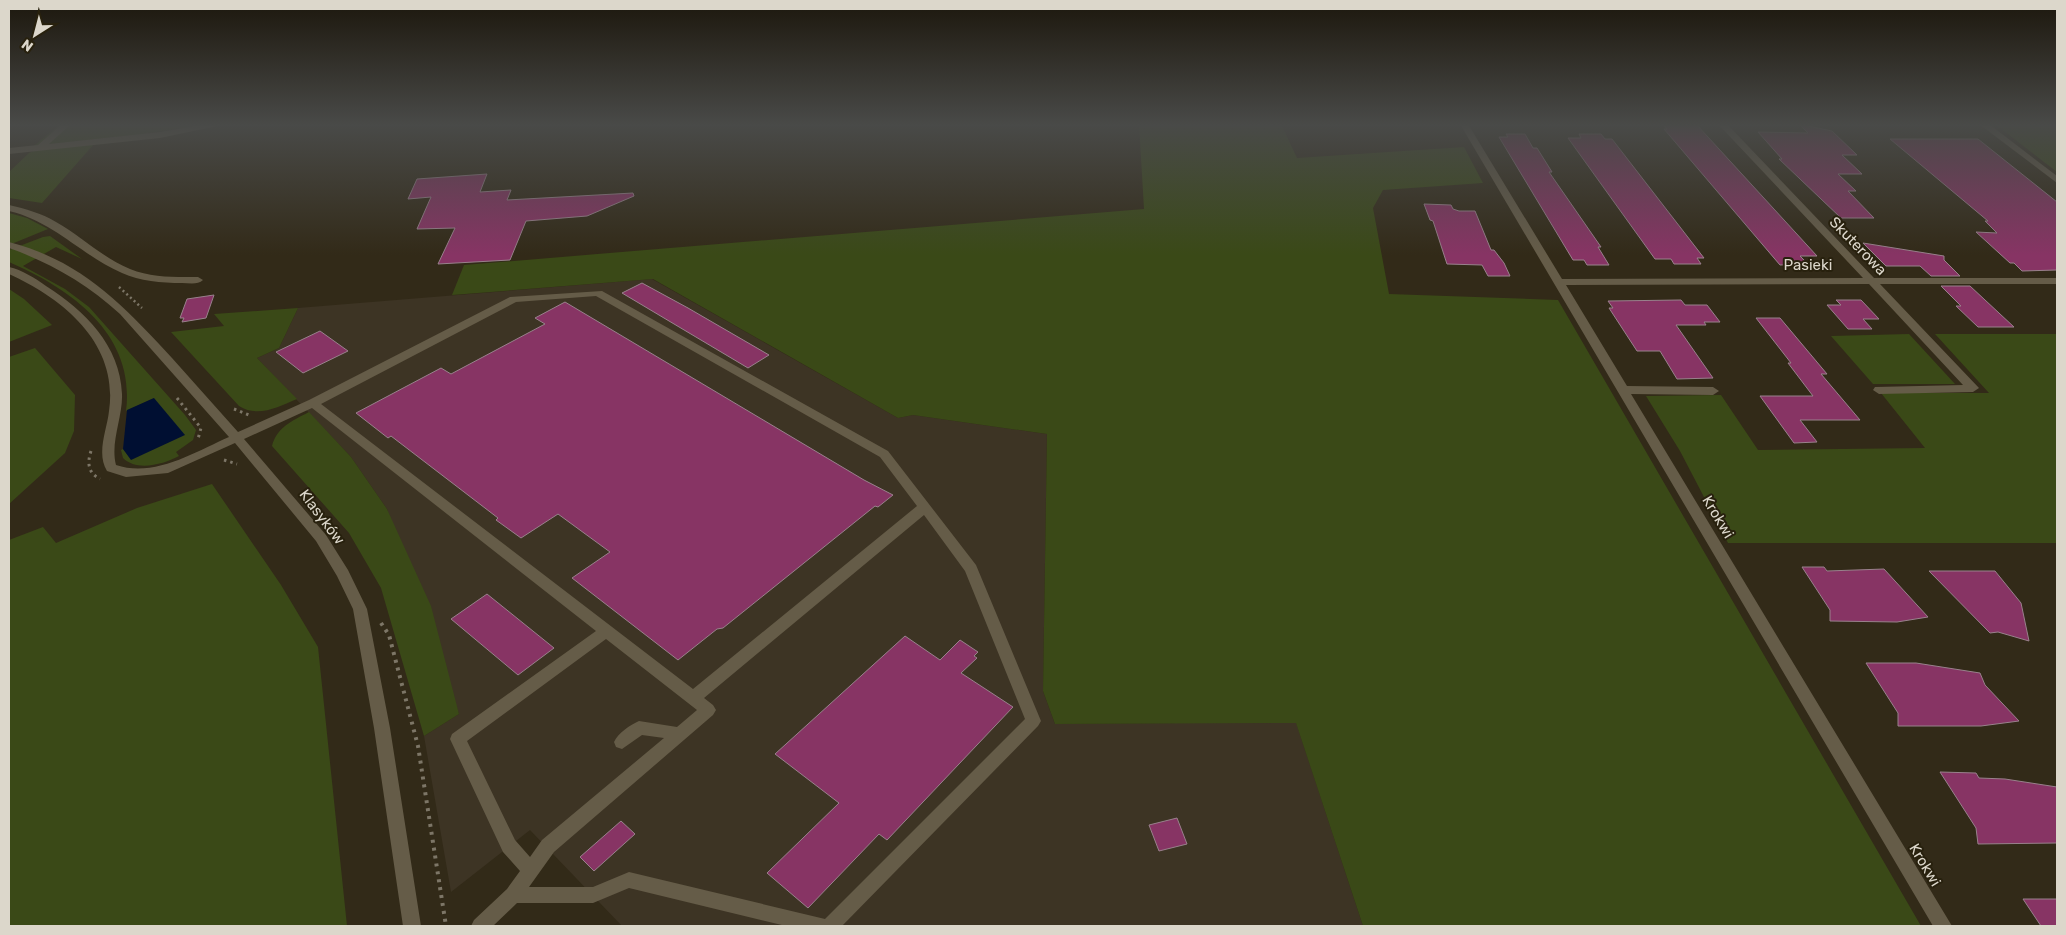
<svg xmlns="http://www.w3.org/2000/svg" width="2066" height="935" font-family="Rubik,sans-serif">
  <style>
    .industrial { fill: #3d3424 }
    .green { fill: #3a4917 }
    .water { fill: #000f32 }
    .building { fill: #873464; stroke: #99818c }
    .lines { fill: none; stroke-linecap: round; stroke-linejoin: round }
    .path-far2 { stroke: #7d7667; stroke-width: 2.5; stroke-dasharray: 2 3; stroke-linecap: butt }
    .path-far1 { stroke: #7d7667; stroke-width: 3; stroke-dasharray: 2.5 4; stroke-linecap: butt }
    .path { stroke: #7d7667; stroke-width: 4; stroke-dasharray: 3 5; stroke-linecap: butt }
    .minor { fill: #655c48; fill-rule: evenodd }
    .labels { text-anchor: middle; stroke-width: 4; stroke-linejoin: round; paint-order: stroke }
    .street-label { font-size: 15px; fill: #dcd7cb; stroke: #28210e }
  </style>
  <rect width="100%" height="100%" fill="#322a18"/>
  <polygon class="industrial" points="652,279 898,418 913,415 1047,434 1043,691 1055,724 1296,722 1363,926 622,926 530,830 451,892 424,736 459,714 387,509 351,457 257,358 279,348 298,308"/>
  <g class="green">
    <polygon points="60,124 208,124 136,135 34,146"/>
    <polygon points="1139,124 1281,124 1297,158 1464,147 1483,183 1383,190 1373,208 1389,294 1558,300 1921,926 1363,926 1296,723 1055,724 1043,691 1047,434 913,415 898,418 653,279 452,295 464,265 1144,209"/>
    <polygon points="1995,124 2057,124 2057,172"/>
    <polygon points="94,144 42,203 9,198 9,172 29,153 36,150"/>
    <polygon points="9,213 27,218 48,229 9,245"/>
    <path d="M50 236 82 259 56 247 23 266 65 289 89 307 185 415 196 430 193 440 176 452 179 456C164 464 137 472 123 458L121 450 123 449 131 459 154 398 126 411C136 334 71 289 9 262V250L43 237Z"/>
    <polygon points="9,289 24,299 52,325 9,342"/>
    <path d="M298 308 279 348 257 358 297 399C278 407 258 418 239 406L171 332 224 326 214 314Z"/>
    <polygon points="1909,334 1955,384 1873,384 1831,336"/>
    <polygon points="1935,334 2057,334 2057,543 1728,543 1680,451 1646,396 1721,395 1758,450 1925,448 1881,393 1989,393"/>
    <polygon points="35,348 75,395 74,431 65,453 9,504 9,357"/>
    <path d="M309 412 351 457 387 509 431 606 459 714 424 736 381 588 349 533 272 446C277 427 292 421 309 412Z"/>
    <polygon points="212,484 281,585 318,647 347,926 9,926 9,540 43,527 56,543 137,508"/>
  </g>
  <polygon class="water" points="154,398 185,435 131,460 123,449 127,410"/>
  <g class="building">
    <polygon points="1663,124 1697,125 1817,256 1800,256 1808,264 1780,265 1664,129 1667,129"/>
    <polygon points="1799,124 1832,131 1857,155 1842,155 1862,174 1838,174 1856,191 1848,191 1874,218 1841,218 1779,159 1782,159 1758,132 1808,133"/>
    <polygon points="1506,134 1525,134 1533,148 1537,148 1552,172 1549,172 1601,247 1598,247 1609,265 1587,265 1584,260 1573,260 1499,137 1508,137"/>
    <polygon points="1579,134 1601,134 1605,139 1612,139 1704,258 1697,258 1701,264 1674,264 1671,259 1655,259 1568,138 1581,138"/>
    <polygon points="1890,139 1978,139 2057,202 2057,270 2022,271 2014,263 2010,263 1976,232 1997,233 1985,221 1988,221"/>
    <polygon points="487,174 480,192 511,190 507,200 633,193 634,196 587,216 526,221 510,260 438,264 455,228 417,229 431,197 408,199 417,179"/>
    <polygon points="1424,204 1451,205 1453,209 1459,211 1475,211 1491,250 1494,250 1504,263 1510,276 1488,276 1482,265 1447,264 1433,221 1430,220"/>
    <polygon points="1863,243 1944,256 1944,260 1960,276 1931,276 1920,266 1886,266"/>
    <polygon points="642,283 688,308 769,355 748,368 622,293"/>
    <polygon points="1941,286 1970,286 2014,327 1978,327 1956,306 1961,306"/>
    <polygon points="214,295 206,318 182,322 184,318 180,318 187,299"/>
    <polygon points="1681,300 1685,305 1707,305 1720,322 1704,322 1706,325 1676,325 1713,378 1677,379 1660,351 1637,351 1609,308 1613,308 1608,301"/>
    <polygon points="1836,300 1861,300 1879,319 1863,319 1872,329 1848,329 1827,305 1841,305"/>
    <polygon points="565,302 864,480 893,495 878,507 875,506 723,628 717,629 678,660 572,578 610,552 558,514 521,538 496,520 498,518 391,436 388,438 356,413 441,368 451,374 545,324 535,318"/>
    <polygon points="1756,318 1780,318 1827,374 1821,374 1860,420 1800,420 1817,442 1794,443 1760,396 1813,396 1788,363 1791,363"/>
    <polygon points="320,331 348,351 303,373 276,352"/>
    <polygon points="1802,567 1824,567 1827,571 1884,569 1928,617 1897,622 1830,621 1830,610"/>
    <polygon points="1929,571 1995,571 2021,603 2029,641 1998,632 1990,633"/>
    <polygon points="487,594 554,648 518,675 451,619"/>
    <polygon points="905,636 940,660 960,640 978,652 974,656 977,658 961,673 1013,707 887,840 879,834 808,908 767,873 839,803 775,754"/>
    <polygon points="1866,663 1916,663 1980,673 1985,685 2019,721 1981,726 1898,726 1898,713"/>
    <polygon points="1940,772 1976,773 1979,778 2005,779 2057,787 2057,843 1978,844 1976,828"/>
    <polygon points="1177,818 1187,844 1159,851 1149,825"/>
    <polygon points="621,821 635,834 594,871 580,857"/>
    <polygon points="2023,899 2057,899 2057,926 2041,926"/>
  </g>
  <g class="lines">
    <polyline class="path-far2" points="119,287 142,308"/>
    <g class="path-far1">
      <polyline points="177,398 201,428 198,439"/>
      <polyline points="234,409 249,415"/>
      <path d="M91 451C87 463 88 473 100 479"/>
      <polyline points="224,460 237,464"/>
    </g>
    <polyline class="path" points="381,623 389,635 418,746 446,926"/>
    <g class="minor">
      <polygon points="62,124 71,124 49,144 160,132 206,124 227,124 160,138 9,154 9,148 38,145"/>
      <polygon points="1460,124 1468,124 1562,279 1863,278 1718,124 1727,124 1874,278 2057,278 2057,284 1880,284 1979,388 1973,392 1879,394 1873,390 1875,387 1963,385 1869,284 1566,285 1627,386 1713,387 1719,391 1713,395 1631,394 1952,926 1933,926"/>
      <polygon points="1979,124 1989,124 2057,176 2057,183"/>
      <path d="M9 205C26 209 41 213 56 222 81 236 103 258 130 269 152 278 175 277 198 277L203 280C198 285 189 283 182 283 161 283 140 281 122 273 81 255 53 221 9 211Z"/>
      <path d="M9 242C82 261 123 305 172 358 194 383 216 407 238 432L309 400 510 297 602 291 888 451 976 565 1041 721 1038 726 842 926H786L629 888 593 903H517L493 926H471L474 920 507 889 520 871 503 852 450 739 452 734 596 631 312 408 244 439 326 535 348 570 367 609 390 728 421 926H403L374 728 353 609 337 576 316 541 235 443 168 473 126 477 107 471C96 453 107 430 109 411 119 344 64 299 9 274V267C22 270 35 278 46 286 85 311 120 345 122 394 123 417 110 442 116 465 154 478 195 452 229 437L120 314C87 284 51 263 9 248ZM596 296 880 457 917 506 693 689 321 404 516 302ZM924 515 965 571 1025 719 825 919 629 872 593 887H529L554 852 713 715 716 710 713 705 704 698ZM606 639 697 710 677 727 639 721C630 725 618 733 614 742L616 747 622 749 642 735 664 738 542 840 530 857 515 840 467 741Z"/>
    </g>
  </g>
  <linearGradient id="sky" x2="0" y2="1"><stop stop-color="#1c170d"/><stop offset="0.49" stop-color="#494a48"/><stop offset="1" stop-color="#494a48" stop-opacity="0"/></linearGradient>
  <rect width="2066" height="255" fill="url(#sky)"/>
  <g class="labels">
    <g class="street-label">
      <text transform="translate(1858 246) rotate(46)" y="5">Skuterowa</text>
      <text x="1808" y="270">Pasieki</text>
      <text transform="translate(322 517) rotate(53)" y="5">Klasyków</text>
      <text transform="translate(1718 517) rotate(59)" y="5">Krokwi</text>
      <text transform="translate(1925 865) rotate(59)" y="5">Krokwi</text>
    </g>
  </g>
  <rect width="2066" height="935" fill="none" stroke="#dcd7cb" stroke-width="20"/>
  <g transform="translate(35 35) rotate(216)" stroke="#28210e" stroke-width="4" paint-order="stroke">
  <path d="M0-4L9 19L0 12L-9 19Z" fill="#dcd7cb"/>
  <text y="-8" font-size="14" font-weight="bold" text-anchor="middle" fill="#dcd7cb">N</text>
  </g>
</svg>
